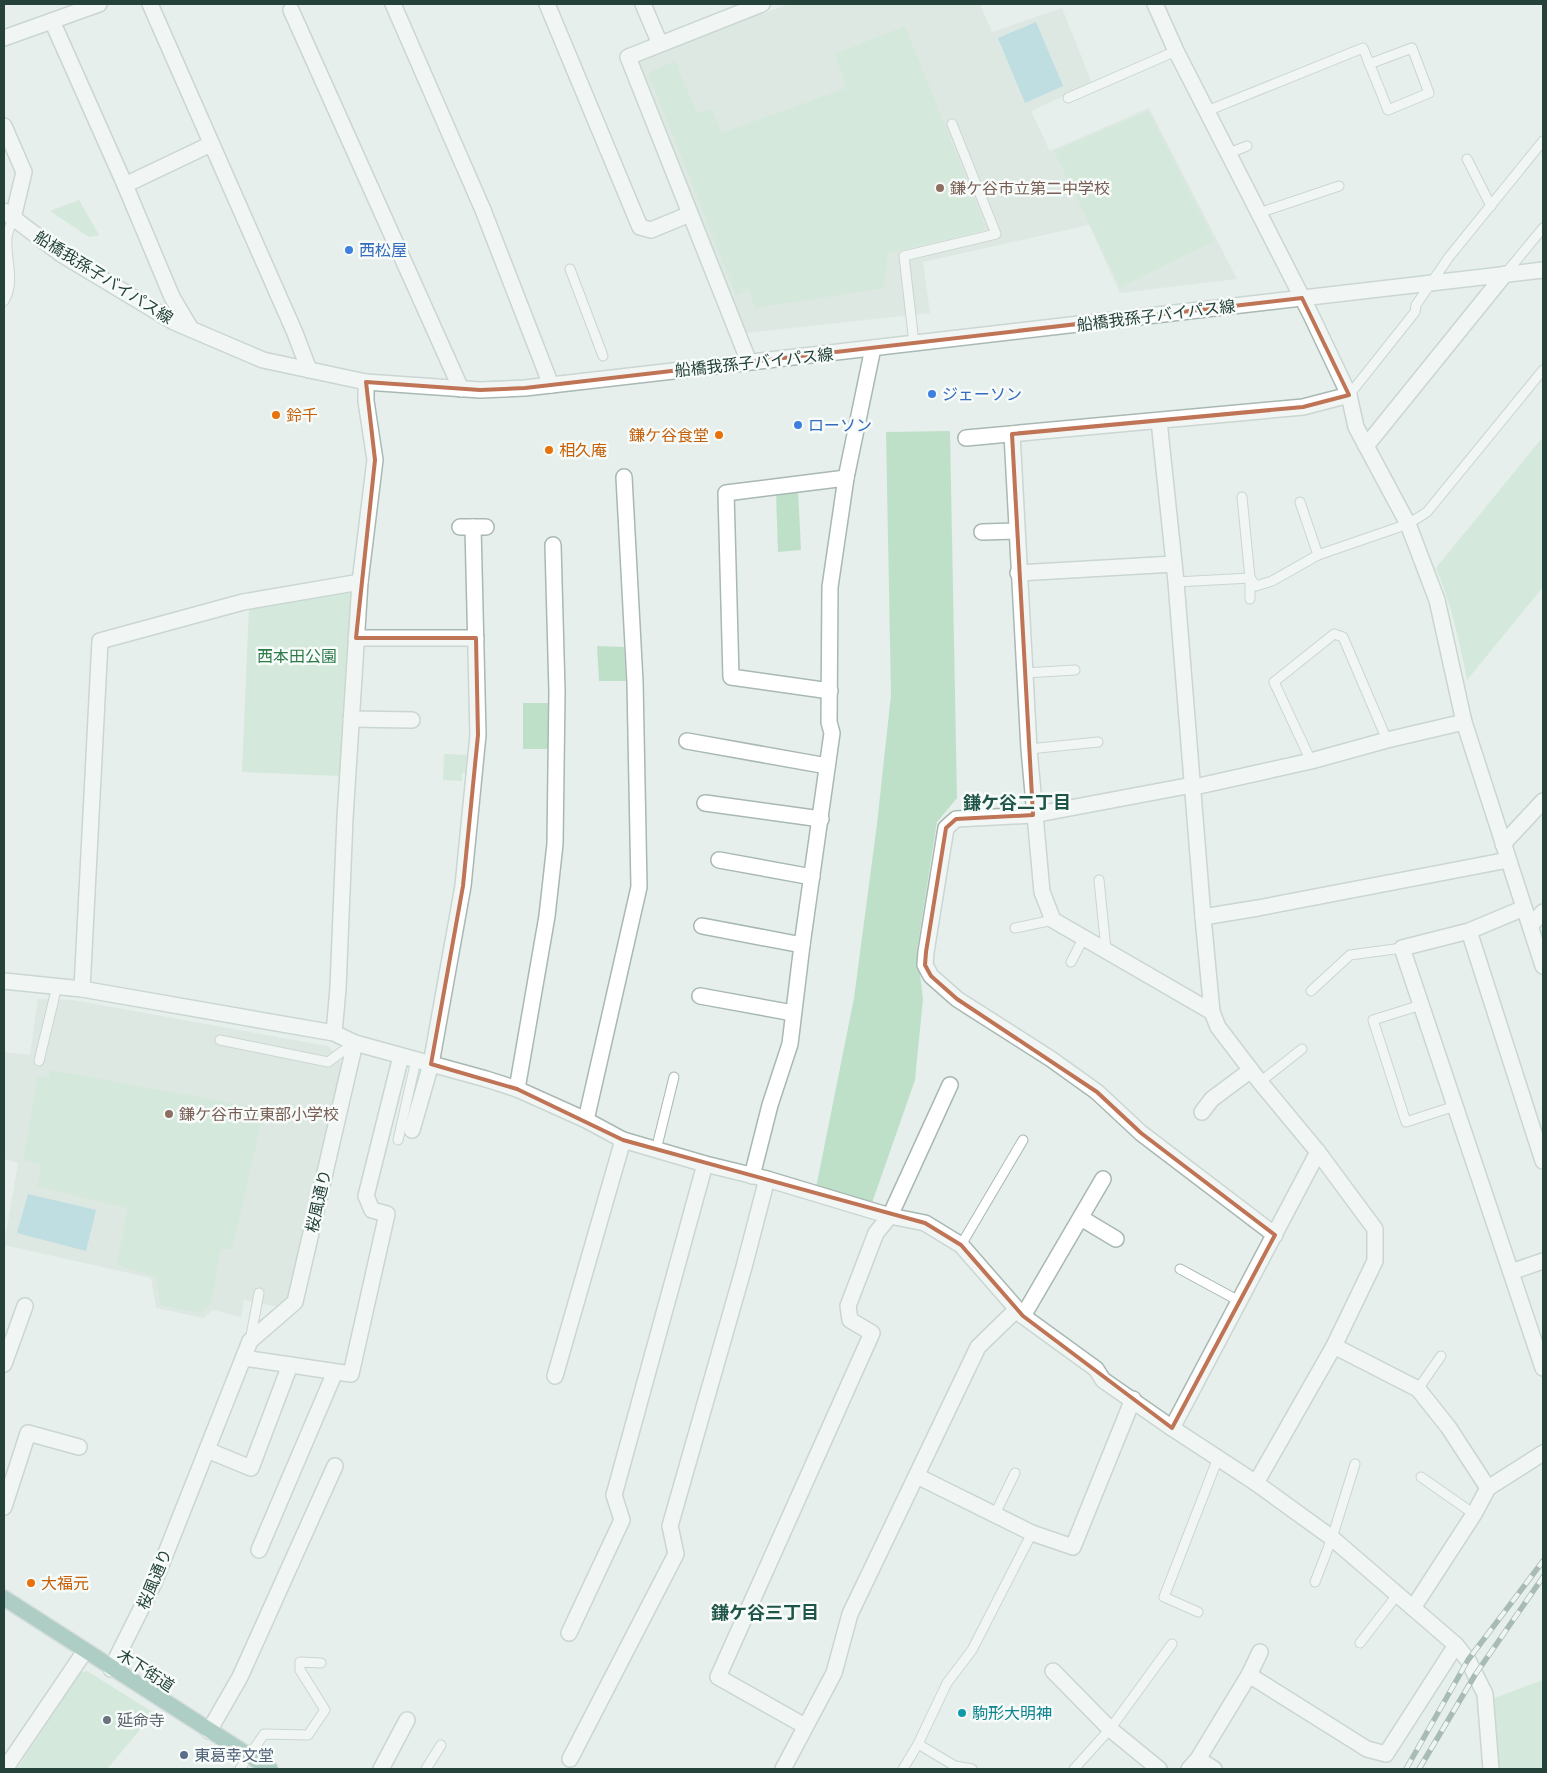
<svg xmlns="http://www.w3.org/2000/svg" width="1547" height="1773" font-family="Karla,'Noto Sans JP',sans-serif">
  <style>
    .built { fill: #d4dfda }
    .green { fill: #bfe0c8 }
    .water { fill: #8ec9d4 }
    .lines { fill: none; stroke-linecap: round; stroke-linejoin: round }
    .service-casing { stroke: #a8b8b2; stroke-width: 11 }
    .minor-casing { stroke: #a8b8b2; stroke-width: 18 }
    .tertiary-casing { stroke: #a8b8b2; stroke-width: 18 }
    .primary-casing { stroke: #c2cac8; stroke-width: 18 }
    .service { stroke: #fff; stroke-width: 9 }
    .minor { stroke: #fff; stroke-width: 15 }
    .tertiary { stroke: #fff; stroke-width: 15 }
    .primary { stroke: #6aa596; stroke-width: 15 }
    .rail-casing { stroke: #5f7d75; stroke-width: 5.5 }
    .rail { stroke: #f7fbf9; stroke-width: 4; stroke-dasharray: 11; stroke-linecap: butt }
    .marked { fill: none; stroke: #c07456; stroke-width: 4; stroke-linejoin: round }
    .education-dot { fill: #8d6e63; stroke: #f7fbf9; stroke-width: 2 }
    .shop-dot { fill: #3f7fe0; stroke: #f7fbf9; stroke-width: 2 }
    .food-dot { fill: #e8710a; stroke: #f7fbf9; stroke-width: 2 }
    .culture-dot { fill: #0f9aa8; stroke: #f7fbf9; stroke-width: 2 }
    .worship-dot { fill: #6b7280; stroke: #f7fbf9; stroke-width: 2 }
    .service-dot { fill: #5c6f8a; stroke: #f7fbf9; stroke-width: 2 }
    .labels { text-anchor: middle; stroke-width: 5; stroke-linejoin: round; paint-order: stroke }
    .education-label { font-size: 16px; fill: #785e54; stroke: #f7fbf9; text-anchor: start }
    .shop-label { font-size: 16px; fill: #366cbe; stroke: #f7fbf9; text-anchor: start }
    .street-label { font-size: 16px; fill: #24423a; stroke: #f7fbf9 }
    .food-label { font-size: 16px; fill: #c56008; stroke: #f7fbf9; text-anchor: start }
    .park-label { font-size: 16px; fill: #2d7a4b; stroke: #f7fbf9 }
    .culture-label { font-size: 16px; fill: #0d838f; stroke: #f7fbf9; text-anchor: start }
    .worship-label { font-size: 16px; fill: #5b616d; stroke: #f7fbf9; text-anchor: start }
    .service-label { font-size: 16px; fill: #4e5e75; stroke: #f7fbf9; text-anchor: start }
    .neighbourhood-label { font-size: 18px; font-weight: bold; fill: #1f5548; stroke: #f7fbf9 }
  </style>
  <rect width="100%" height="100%" fill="#e6efeb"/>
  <g class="built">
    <polygon points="789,4 980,4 992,32 1062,8 1092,83 1031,111 1050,151 1149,108 1237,279 1120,293 1089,225 923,262 930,313 746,333 639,60"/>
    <polygon points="38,999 73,1000 328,1046 338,1057 344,1070 296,1298 280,1307 244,1300 241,1317 213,1310 203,1318 156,1308 151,1278 4,1245 18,1163 4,1159 4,1052 30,1055"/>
  </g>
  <g class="green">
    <polygon points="905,26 985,225 983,231 888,253 884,288 755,308 749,290 736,295 648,73 675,61 697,113 711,109 722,133 846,88 835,54"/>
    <polygon points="1149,111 1214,241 1120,287 1054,151"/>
    <polygon points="79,200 99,235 89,237 50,211"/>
    <polygon points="950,431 957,798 937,822 917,950 923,999 915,1080 872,1203 816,1188 854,998 877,824 891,695 886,432"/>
    <path d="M1543 437V587L1467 680C1459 639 1452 607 1436 568Z"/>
    <polygon points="798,490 801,550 778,552 776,493"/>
    <polygon points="351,590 341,776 242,772 249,609"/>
    <polygon points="597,646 624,647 626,681 599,681"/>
    <rect x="523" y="703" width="26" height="46"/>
    <polygon points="444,754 469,755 468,773 462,773 462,781 443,780"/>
    <polygon points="50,1070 259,1108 263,1115 232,1250 221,1249 211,1304 201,1313 160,1305 156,1277 117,1265 127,1208 37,1186 41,1164 23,1160 38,1076 49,1078"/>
    <polygon points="87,1671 154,1713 107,1769 17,1769 79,1673"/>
    <polygon points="1543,1680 1543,1769 1496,1769 1492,1699"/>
  </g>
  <g class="water">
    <polygon points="1036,22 1063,86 1025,103 998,38"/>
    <polygon points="28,1194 96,1210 86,1251 17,1233"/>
  </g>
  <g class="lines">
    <defs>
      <g id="service">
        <polyline points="1068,98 1176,51"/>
        <polyline points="1207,111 1363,48 1388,110 1429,93 1412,48 1369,64"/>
        <polyline points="1229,153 1247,146"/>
        <polyline points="1467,159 1491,206"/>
        <polyline points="1259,213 1339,186"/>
        <polyline points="570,269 603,356"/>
        <polyline points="1505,274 1543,228"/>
        <path d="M4 301C16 281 5 259 7 237 8 231 11 224 13 218"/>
        <polyline points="914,343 904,256 996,234 952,124"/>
        <polyline points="1349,395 1415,312 1416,305 1449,257 1543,141"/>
        <polyline points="1242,497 1250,578 1250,599"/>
        <polyline points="1300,502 1318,555"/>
        <polyline points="1176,582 1250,578 1256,586 1272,581 1318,555 1408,524 1427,512 1543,370"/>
        <polyline points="1024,673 1075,670"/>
        <polyline points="1029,749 1098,742"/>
        <polyline points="1311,761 1274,682 1334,634 1343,637 1387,740"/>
        <polyline points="1099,880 1106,950"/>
        <polyline points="1015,928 1053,920"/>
        <polyline points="1071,962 1084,937"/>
        <polyline points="1311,991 1350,955 1402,948"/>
        <polyline points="1421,1005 1373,1020 1406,1122 1455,1106"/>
        <polyline points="220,1040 328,1062 354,1043"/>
        <polyline points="39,1061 57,986"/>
        <polyline points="1260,1082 1302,1049"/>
        <polyline points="398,1140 416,1060"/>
        <polyline points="656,1150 674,1077"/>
        <polyline points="961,1245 1023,1140"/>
        <polyline points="1180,1269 1239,1301"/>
        <polyline points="250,1341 259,1293"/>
        <polyline points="1418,1389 1441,1356"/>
        <polyline points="1421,1477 1474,1514"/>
        <polyline points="995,1514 1015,1473"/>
        <polyline points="1315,1582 1332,1538 1355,1464"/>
        <polyline points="1198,1612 1164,1597 1218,1458"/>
        <polyline points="1360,1643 1397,1595"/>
        <polyline points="918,1744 955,1766 972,1769"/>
        <polyline points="240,1769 264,1734 308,1735 325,1710 300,1670 300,1662 321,1663"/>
        <polyline points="426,1769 441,1745"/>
        <polyline points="903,1769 918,1744 947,1683 972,1650 1032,1533"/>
        <polyline points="1074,1769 1110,1729 1172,1644"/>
      </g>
      <g id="minor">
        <polyline points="150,4 295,333 309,370"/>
        <polyline points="394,4 393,4 483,210 551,385"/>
        <polyline points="547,4 640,227 651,230 690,214"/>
        <polyline points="643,4 660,44"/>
        <polyline points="1155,4 1176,51 1311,315 1349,395 1356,427 1408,524 1437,600 1464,722 1543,966"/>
        <polyline points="291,10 461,389"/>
        <polyline points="52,21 125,185 172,297 191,329"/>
        <polyline points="4,38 99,4"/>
        <polyline points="4,126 24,172 13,218"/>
        <polyline points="125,185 211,144"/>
        <polyline points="749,362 628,57 762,4"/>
        <polyline points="1159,421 1176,582 1203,917 1212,1012"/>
        <polyline points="1012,434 1029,749 1042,892 1053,920 1212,1012 1218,1027 1260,1082 1318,1152 1375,1229 1375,1261 1334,1346 1256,1483"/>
        <polyline points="966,438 1303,407 1349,395"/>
        <polyline points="1366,446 1505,274"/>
        <polyline points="460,527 486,527"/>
        <polyline points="982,532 1016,531"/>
        <polyline points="1018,573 1174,564"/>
        <polyline points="356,638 476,638"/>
        <polyline points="830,691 731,677 726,493 846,478"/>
        <polyline points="351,719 412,720"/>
        <polyline points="687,741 827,766"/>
        <polyline points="705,803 821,819"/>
        <polyline points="1503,844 1543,801"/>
        <polyline points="719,860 812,877"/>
        <polyline points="1524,908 1469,931 1402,948 1543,1368"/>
        <polyline points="1203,917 1258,908 1508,860"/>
        <polyline points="1531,925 1543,912"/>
        <polyline points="702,926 802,945"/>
        <polyline points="1469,931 1543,1161"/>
        <polyline points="4,981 82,989 334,1033 355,1043 486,1079 517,1089 586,1120 623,1140 705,1164 767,1179 890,1216 925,1223 961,1245 1023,1316 1096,1369 1103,1380 1172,1428 1256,1483 1332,1538 1456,1645 1468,1660 1485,1694 1491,1769"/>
        <polyline points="82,989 100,641 243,602 360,582"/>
        <polyline points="700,996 793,1013"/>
        <polyline points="334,1033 338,988 345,818 360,582 375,460 366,401 366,382"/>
        <polyline points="517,1089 547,916 555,844 557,692 553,545"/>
        <polyline points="1202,1112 1212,1099 1251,1070"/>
        <polyline points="586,1120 639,887 635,682 624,477"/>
        <polyline points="412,1130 431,1064 463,886 478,735 473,527"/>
        <polyline points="752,1176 770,1105 790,1044 802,945 832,733 829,722 830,587 846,478 873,348"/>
        <polyline points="1081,1218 1116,1239"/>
        <polyline points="1275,1235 1141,1133 1097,1092 1051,1059 957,999 931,976 925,965 926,952 946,828 956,819 1033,815 1192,785 1199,786 1311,761 1387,740 1464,722"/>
        <polyline points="1511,1272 1543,1261"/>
        <polyline points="1023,1316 1103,1179"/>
        <polyline points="1334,1346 1418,1389 1449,1428 1488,1488"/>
        <polyline points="244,1358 351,1374 387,1214 372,1210 366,1196 401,1056"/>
        <polyline points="4,1364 25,1306"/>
        <polyline points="555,1376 623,1140"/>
        <polyline points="1172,1428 1318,1152"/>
        <polyline points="207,1450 251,1468 290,1365"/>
        <polyline points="917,1476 1032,1533 1073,1547 1133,1399"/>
        <polyline points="4,1507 28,1433 79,1447"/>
        <polyline points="259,1550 335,1372"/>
        <polyline points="1413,1608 1474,1514 1488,1488 1543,1453"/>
        <polyline points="569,1633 622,1520 614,1495 705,1164"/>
        <polyline points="111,1669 154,1583 250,1341 295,1302 355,1043"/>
        <polyline points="1053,1671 1110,1729 1159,1769"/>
        <polyline points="1249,1675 1367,1749 1386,1754 1456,1645"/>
        <polyline points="805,1726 718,1677 872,1333 850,1320 848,1306 876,1233 890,1216 950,1085"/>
        <polyline points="209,1731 240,1677 335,1466"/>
        <polyline points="570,1759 676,1554 670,1526 744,1267 767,1179"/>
        <polyline points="1198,1759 1214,1769"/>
        <polyline points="5,1769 85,1651"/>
        <polyline points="381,1769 407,1720"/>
        <polyline points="783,1769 834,1673 850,1614 978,1347 1016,1310"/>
        <polyline points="1189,1769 1198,1759 1249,1675 1260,1652"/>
      </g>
      <polyline id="tertiary" points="4,211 61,254 174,322 263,360 366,382 480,390 525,388 734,364 1543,270"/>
      <polyline id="primary" points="4,1598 270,1769"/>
    </defs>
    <use href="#service" class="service-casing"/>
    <use href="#minor" class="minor-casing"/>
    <use href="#tertiary" class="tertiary-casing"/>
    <use href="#primary" class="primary-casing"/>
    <use href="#service" class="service"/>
    <use href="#minor" class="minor"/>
    <use href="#tertiary" class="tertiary"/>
    <use href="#primary" class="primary"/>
    <defs>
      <g id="rail">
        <polyline points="1406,1769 1468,1660 1543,1561"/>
        <polyline points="1419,1769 1475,1675 1543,1577"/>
      </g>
    </defs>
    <use href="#rail" class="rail-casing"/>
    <use href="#rail" class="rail"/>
  </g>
  <path d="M0 0H1547V1773H0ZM1302 298 1349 395 1303 407 1012 434 1033 815 956 819 946 828 926 952 925 965 931 976 957 999 1097 1092 1141 1133 1275 1235 1172 1428 1023 1316 961 1245 925 1223 623 1140 517 1089 431 1064 463 886 478 735 476 638H356L375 460 366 382 480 390 525 388Z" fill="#e6efeb" fill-opacity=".55" fill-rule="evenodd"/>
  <path class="marked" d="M1302 298 1349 395 1303 407 1012 434 1033 815 956 819 946 828 926 952 925 965 931 976 957 999 1097 1092 1141 1133 1275 1235 1172 1428 1023 1316 961 1245 925 1223 623 1140 517 1089 431 1064 463 886 478 735 476 638H356L375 460 366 382 480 390 525 388Z"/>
  <g class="education-dot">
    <circle cx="940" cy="188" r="5"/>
    <circle cx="169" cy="1114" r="5"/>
  </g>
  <g class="shop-dot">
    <circle cx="349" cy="250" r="5"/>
    <circle cx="932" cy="394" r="5"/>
    <circle cx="798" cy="425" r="5"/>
  </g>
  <g class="food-dot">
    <circle cx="276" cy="415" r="5"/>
    <circle cx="719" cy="435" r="5"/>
    <circle cx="549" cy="450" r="5"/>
    <circle cx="31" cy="1583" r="5"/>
  </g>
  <circle class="culture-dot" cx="962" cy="1713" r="5"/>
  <circle class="worship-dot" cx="107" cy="1720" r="5"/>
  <circle class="service-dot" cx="184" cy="1755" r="5"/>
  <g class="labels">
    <g class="education-label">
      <text x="950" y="194">鎌ケ谷市立第二中学校</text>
      <text x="179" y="1120">鎌ケ谷市立東部小学校</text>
    </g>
    <g class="shop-label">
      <text x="359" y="256">西松屋</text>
      <text x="942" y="400">ジェーソン</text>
      <text x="808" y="431">ローソン</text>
    </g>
    <g class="street-label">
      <text transform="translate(104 277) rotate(32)" y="6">船橋我孫子バイパス線</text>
      <text transform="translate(1156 315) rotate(-7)" y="6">船橋我孫子バイパス線</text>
      <text transform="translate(754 362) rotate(-6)" y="6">船橋我孫子バイパス線</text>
      <text transform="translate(318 1201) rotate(-77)" y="6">桜風通り</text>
      <text transform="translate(154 1579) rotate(-67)" y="6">桜風通り</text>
      <text transform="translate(146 1670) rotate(33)" y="6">木下街道</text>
    </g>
    <g class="food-label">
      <text x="286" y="421">鈴千</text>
      <text x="709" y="441" text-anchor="end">鎌ケ谷食堂</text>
      <text x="559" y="456">相久庵</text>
      <text x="41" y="1589">大福元</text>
    </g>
    <g class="park-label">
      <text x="297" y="662">西本田公園</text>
    </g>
    <g class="culture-label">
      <text x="972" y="1719">駒形大明神</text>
    </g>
    <g class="worship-label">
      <text x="117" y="1726">延命寺</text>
    </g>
    <g class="service-label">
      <text x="194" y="1761">東葛幸文堂</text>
    </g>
    <g class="neighbourhood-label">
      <text x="1017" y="809">鎌ケ谷二丁目</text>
      <text x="765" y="1619">鎌ケ谷三丁目</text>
    </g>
  </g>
  <rect width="1547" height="1773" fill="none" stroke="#24423a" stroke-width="10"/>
</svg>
